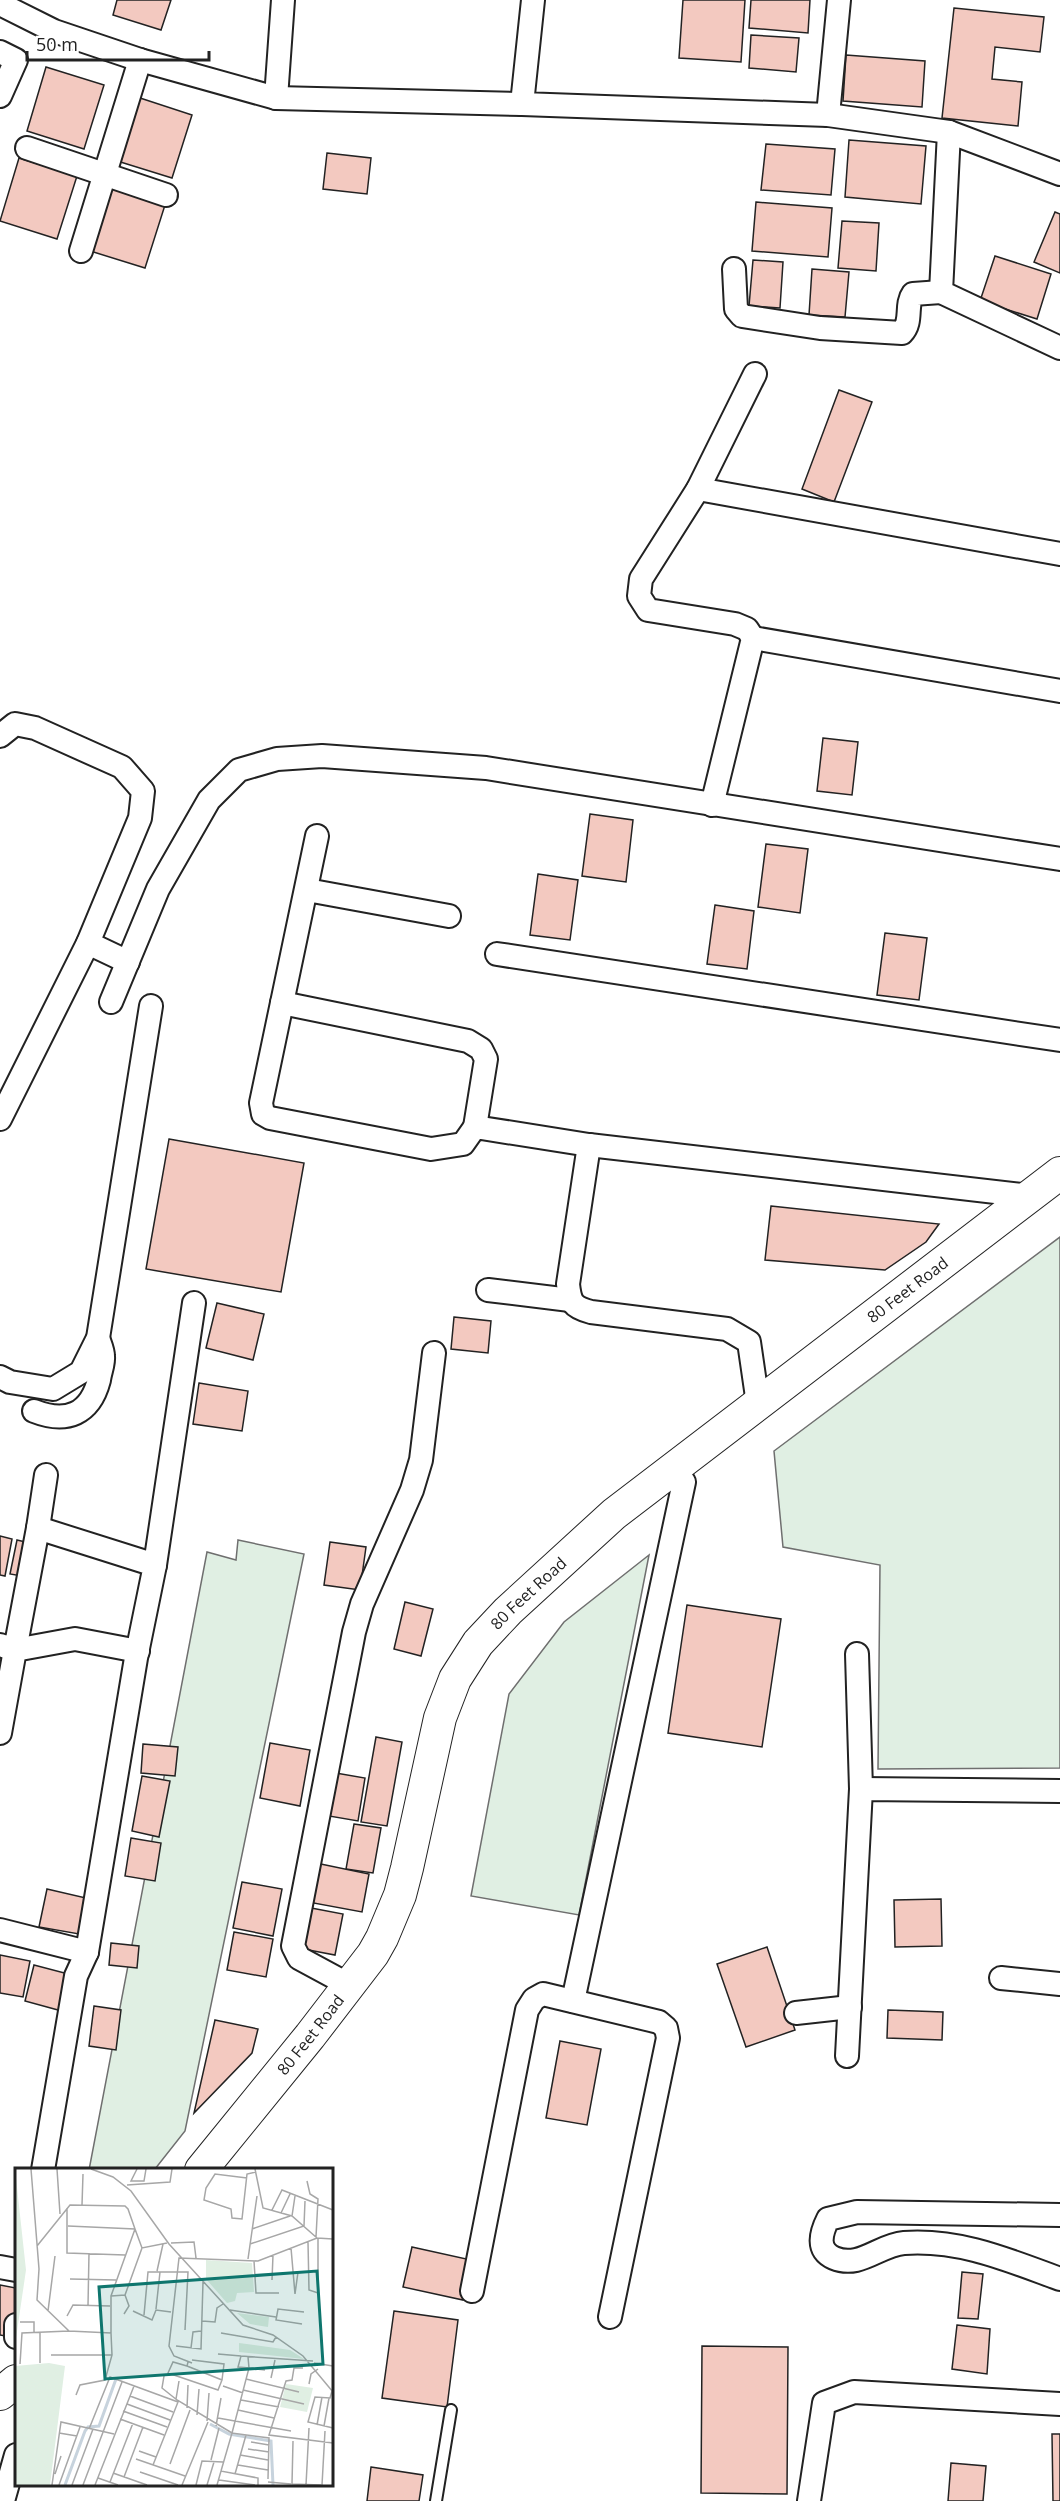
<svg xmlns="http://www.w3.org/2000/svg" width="1060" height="2501" font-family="'Open Sans',sans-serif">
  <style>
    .green { fill: #e0efe3; stroke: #6f6f6f; stroke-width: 1.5 }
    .building { fill: #f3c9c0; stroke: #222; stroke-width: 1.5 }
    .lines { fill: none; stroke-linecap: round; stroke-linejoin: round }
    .service-casing { stroke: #222; stroke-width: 14 }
    .minor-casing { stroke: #222; stroke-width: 26 }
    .secondary-casing { stroke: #222; stroke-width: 34 }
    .service { stroke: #fff; stroke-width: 10 }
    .minor { stroke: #fff; stroke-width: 22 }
    .secondary { stroke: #fff; stroke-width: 32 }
    .labels { text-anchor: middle; stroke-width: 4.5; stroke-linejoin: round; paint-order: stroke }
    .street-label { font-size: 16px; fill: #222; stroke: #fff }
    .inset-river { fill: none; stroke: #c7d3dd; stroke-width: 3 }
    .inset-road { fill: none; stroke: #a7a7a7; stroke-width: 1.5 }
    .view { fill: #0f766e; fill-opacity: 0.15; stroke: #0f766e; stroke-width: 3 }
    .inset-edge { fill: none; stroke: #222; stroke-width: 3 }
  </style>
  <rect width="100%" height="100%" fill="#fff"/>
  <g class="green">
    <polygon points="1060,1237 1060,1768 878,1769 880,1565 783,1547 774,1451"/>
    <polygon points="238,1540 304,1554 185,2131 155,2169 89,2170 207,1552 236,1560"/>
    <polygon points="649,1555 579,1915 471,1896 509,1694 564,1622"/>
  </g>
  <g class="building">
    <polygon points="117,0 171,0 161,30 113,15"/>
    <polygon points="683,0 745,0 741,62 679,58"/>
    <polygon points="751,0 810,0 808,33 749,28"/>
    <polygon points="954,8 1044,17 1040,52 995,47 992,79 1022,82 1018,126 942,118"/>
    <polygon points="751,35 799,38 796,72 749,68"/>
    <polygon points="846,55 925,61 922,107 843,101"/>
    <polygon points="46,67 104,85 84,149 27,131"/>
    <polygon points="134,96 192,115 172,178 114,160"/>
    <polygon points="849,140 926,146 921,204 845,197"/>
    <polygon points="766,144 835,149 831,195 761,190"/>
    <polygon points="327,153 371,158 367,194 323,189"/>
    <polygon points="19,158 77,176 57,239 0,221"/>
    <polygon points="107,187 165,205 145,268 87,250"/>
    <polygon points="756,202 832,208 828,257 752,251"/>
    <polygon points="1055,212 1060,214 1060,273 1034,262"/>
    <polygon points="842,221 879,223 876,271 838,268"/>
    <polygon points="995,256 1051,274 1037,319 980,301"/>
    <polygon points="753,260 783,262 780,308 749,306"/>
    <polygon points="812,269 849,272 845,317 809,315"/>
    <polygon points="839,390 872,402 834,502 802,489"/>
    <polygon points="823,738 858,742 852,795 817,791"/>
    <polygon points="590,814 633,820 626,882 582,876"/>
    <polygon points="766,844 808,849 800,913 758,907"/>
    <polygon points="538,874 578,880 570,940 530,935"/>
    <polygon points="715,905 754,911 747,969 707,964"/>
    <polygon points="885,933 927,938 919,1000 877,995"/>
    <polygon points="169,1139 304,1163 281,1292 146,1269"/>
    <polygon points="771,1206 939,1224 926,1242 885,1270 765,1260"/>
    <polygon points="217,1303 264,1314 253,1360 206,1348"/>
    <polygon points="454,1317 491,1321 488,1353 451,1349"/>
    <polygon points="199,1383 248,1391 242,1431 193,1424"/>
    <polygon points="0,1536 12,1539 5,1576 0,1575"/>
    <polygon points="17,1540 34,1544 27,1577 10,1574"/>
    <polygon points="330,1542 366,1547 360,1590 324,1585"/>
    <polygon points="405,1602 433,1609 421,1656 394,1649"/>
    <polygon points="687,1605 781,1619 762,1747 668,1733"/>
    <polygon points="376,1737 402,1742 387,1826 361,1822"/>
    <polygon points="270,1743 310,1750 300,1806 260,1798"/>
    <polygon points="143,1744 178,1747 175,1776 141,1773"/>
    <polygon points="330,1772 365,1778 358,1821 323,1815"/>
    <polygon points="142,1776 170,1781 159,1837 132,1831"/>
    <polygon points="354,1824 381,1828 373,1873 346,1869"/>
    <polygon points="131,1838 161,1843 155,1881 125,1876"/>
    <polygon points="316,1863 369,1874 362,1912 308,1902"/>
    <polygon points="242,1882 282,1889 273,1936 233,1928"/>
    <polygon points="47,1889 86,1898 79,1934 39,1927"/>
    <polygon points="941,1899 942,1946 895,1947 894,1900"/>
    <polygon points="306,1907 343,1914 335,1955 298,1948"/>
    <polygon points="234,1932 273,1939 266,1977 227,1970"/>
    <polygon points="111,1943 139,1946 137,1968 109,1965"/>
    <polygon points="767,1947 795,2030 746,2047 717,1964"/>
    <polygon points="0,1955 30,1961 23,1997 0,1993"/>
    <polygon points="34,1965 76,1976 69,2013 25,2001"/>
    <polygon points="94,2006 121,2010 116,2050 89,2046"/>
    <polygon points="888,2010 943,2012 942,2040 887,2038"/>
    <polygon points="215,2020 258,2029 252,2053 194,2113"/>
    <polygon points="560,2041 601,2049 587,2125 546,2118"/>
    <polygon points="412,2247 471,2260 463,2300 403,2287"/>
    <polygon points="962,2272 983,2274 978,2319 958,2318"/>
    <polygon points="0,2285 16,2288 16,2307 11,2337 0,2335"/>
    <polygon points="394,2311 458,2320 447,2407 382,2398"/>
    <polygon points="957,2325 990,2329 987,2374 952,2369"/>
    <polygon points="702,2346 788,2347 787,2494 701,2493"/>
    <polygon points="1052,2434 1060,2434 1060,2501 1053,2501"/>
    <polygon points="951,2463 986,2466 983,2501 948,2501"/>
    <polygon points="371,2467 423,2475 419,2501 367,2501"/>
  </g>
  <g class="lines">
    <defs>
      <polyline id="service" points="436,2501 451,2410"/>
      <g id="minor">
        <polyline points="533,0 522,104 828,115 949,132 1060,174"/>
        <polyline points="0,4 54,31 140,60 276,98 522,104"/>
        <polyline points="0,52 16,60 0,96"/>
        <polyline points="276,98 283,0"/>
        <polyline points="828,115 839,0"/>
        <polyline points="949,132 941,292 1060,348"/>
        <polyline points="27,148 166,195"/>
        <polyline points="81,251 140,60"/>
        <path d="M734 269 736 309 742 316 820 328 902 333C913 322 905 305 913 294L941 292"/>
        <polyline points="698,489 1060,554"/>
        <polyline points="753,638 1060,691"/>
        <polyline points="0,736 15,724 35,728 122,767 143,791 140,818 88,943 0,1119"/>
        <polyline points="712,805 753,638 747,629 735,624 648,610 639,596 641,579 698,489 755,374"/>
        <polyline points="317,836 261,1103 263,1114 270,1118 431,1149 463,1144 475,1127 589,1145 1030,1196"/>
        <polyline points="307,890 449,916"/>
        <polyline points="88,943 128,962"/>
        <polyline points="497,954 1060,1040"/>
        <polyline points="111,1002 158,889 209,800 239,770 277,759 322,756 486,768 1060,859"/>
        <polyline points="282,1003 468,1041 481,1049 486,1059 475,1127"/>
        <path d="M589 1145 568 1284C570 1302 572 1307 591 1312L727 1329 749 1342 758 1404"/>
        <polyline points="488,1290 570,1300"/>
        <polyline points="0,1377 10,1382 53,1389 81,1372 98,1338 151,1006"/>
        <path d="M34 1411C67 1424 90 1414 99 1380 100 1372 104 1363 103 1356 103 1350 100 1344 98 1338"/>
        <polyline points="38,1528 46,1475"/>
        <polyline points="155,1565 194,1303"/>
        <polyline points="0,1645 15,1650 38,1528 155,1565 136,1658 87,1952 76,1976 43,2170"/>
        <polyline points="857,1654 861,1789"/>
        <polyline points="0,1733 15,1650 75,1639 138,1651"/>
        <polyline points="0,1930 87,1952"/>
        <polyline points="1001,1978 1060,1984"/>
        <polyline points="349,1985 299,1958 293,1946 354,1632 362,1604 412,1490 421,1460 434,1353"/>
        <polyline points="573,2001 684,1482"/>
        <polyline points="796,2013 850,2007"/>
        <polyline points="847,2056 861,1789 1060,1791"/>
        <path d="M1060 2215 857 2212 828 2219C821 2233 816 2250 834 2258 860 2269 879 2245 904 2243 960 2239 1008 2260 1060 2279"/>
        <polyline points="0,2267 16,2270"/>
        <polyline points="472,2291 527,2010 534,1999 543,1994 659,2022 666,2028 668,2038 610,2317"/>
        <polyline points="16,2325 16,2337"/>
        <polyline points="3,2501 16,2455"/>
        <polyline points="809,2501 824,2403 854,2392 1060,2404"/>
      </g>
      <g id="secondary">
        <path id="s1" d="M201 2170 310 2036 373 1954 382 1938 400 1895 407 1868 440 1718 455 1679 478 1643 508 1611 614 1514 1060 1173"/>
        <polyline points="0,2394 16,2381"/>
      </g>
    </defs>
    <use href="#service" class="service-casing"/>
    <use href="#minor" class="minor-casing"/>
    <use href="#secondary" class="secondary-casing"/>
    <use href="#service" class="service"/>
    <use href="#minor" class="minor"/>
    <use href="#secondary" class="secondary"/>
  </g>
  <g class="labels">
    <g class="street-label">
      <text dy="6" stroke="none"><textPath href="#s1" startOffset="1164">80 Feet Road</textPath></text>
      <text dy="6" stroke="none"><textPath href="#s1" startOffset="678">80 Feet Road</textPath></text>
      <text dy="6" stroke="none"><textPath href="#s1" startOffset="174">80 Feet Road</textPath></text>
    </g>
  </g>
  <g transform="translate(15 2168)">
    <rect width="318" height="318" fill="#fff"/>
    <path d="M0 1 11 102 0 177ZM191 92 237 95 239 124 222 125 220 133 212 135 191 111ZM222 145 254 149 253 159 235 156ZM224 175 275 182 289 191 224 184ZM34 195 50 198 35 317H0V198ZM271 216 298 220 292 244 265 239Z" fill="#e0efe3"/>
    <path class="inset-river" d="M195 256 214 266 256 273 258 317M50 317 70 263 73 259 84 258 101 211"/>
    <path class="inset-road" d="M16 1 24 101 22 132 54 163 96 165V128L120 61 113 41 110 38 55 37 22 78M42 1 45 46M76 1 98 9 116 23 154 76 228 157 258 167 288 188 318 224M122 1 116 13H129L131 1M240 1 248 40 277 48 302 70M232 10 200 6 191 20 189 32 216 41 217 50 227 51 232 6 241 4M292 13 295 26 303 31 301 69M112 17 155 14 157 1M67 37 68 6M52 40V85L110 87M257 42 267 22 318 42M266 45 275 26M277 48 280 28M53 58 120 61 127 80 152 75M237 61 275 48M293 74 294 122 303 125V70M156 75 179 74 181 90M235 76 289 58 290 33M276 80 280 126 283 104M233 91 242 28M239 93 241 125H264M142 103 148 76M55 111 101 112M257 112 258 87M96 128 110 127 127 80M73 138 74 85M141 141 145 104M215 142 261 149M33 143 40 88M118 143 137 152 141 142 156 144M109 146 114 138 110 127M129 147 133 104H173L170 162M52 148 58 137 95 138M187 153 200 154 202 140 208 136M5 154H19V165M287 156 261 152 263 141 289 144M206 165 258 174 261 169M161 178 186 181 188 114M176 180 178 164 186 163M203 186 226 188M36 187H97M233 189 234 200 250 202M177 192 209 196 207 212M25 195V165M177 195 159 188 154 178 164 90 243 93 302 70 318 71M299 195 318 198M5 196 7 165 54 163M172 198 207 212 203 222 153 205 158 194 172 198 173 194M288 200H279L277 212 271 213 254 267 318 275M149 208 147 220 162 232 217 265 234 200 223 199 226 188 298 193M256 210 260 192M231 211 284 224M294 216 296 206 303 201M208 218 228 225M228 222 289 236M317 223 315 230 300 229 293 254 318 260M61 227 65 217 90 212 97 187 96 165M115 228 158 244M161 231 164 213M226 232 264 239M112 236 155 252M172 240 173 217M223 242 259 250M108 243 152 259M182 247 184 221M203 250 276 263M105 251 149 267M192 253 194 225M302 257 307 229M201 258 206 230M309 258 314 230M74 261 95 209 163 234 138 297M44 265 62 268M278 273 277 316 306 317M236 274 254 277M233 281 254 284M124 283 141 289M225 287 253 292M121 291 170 308M196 292 204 260M155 296 175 242M223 297 253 302M206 303 217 265 254 270 253 311M125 304 163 317M98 305 132 317M40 306 46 288M220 306 231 267M109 309 128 259M83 310 103 317M204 312 240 317M95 314 118 255M253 314 276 316M37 317 46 254 99 266M44 317 65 259M57 317 78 261M68 317 107 214M80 317 119 218M167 317 193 254M181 317 187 293 208 294M192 317 199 294M202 317 206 303 243 310V317M291 317 294 260M307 317 310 263"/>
    <path class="view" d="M302 103 308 196 90 211 84 119Z"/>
    <rect width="318" height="318" class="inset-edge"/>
  </g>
  <path d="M27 51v9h182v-9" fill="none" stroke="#222222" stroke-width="3"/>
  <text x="36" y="51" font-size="18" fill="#222222" stroke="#ffffff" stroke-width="4.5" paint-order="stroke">50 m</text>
</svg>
